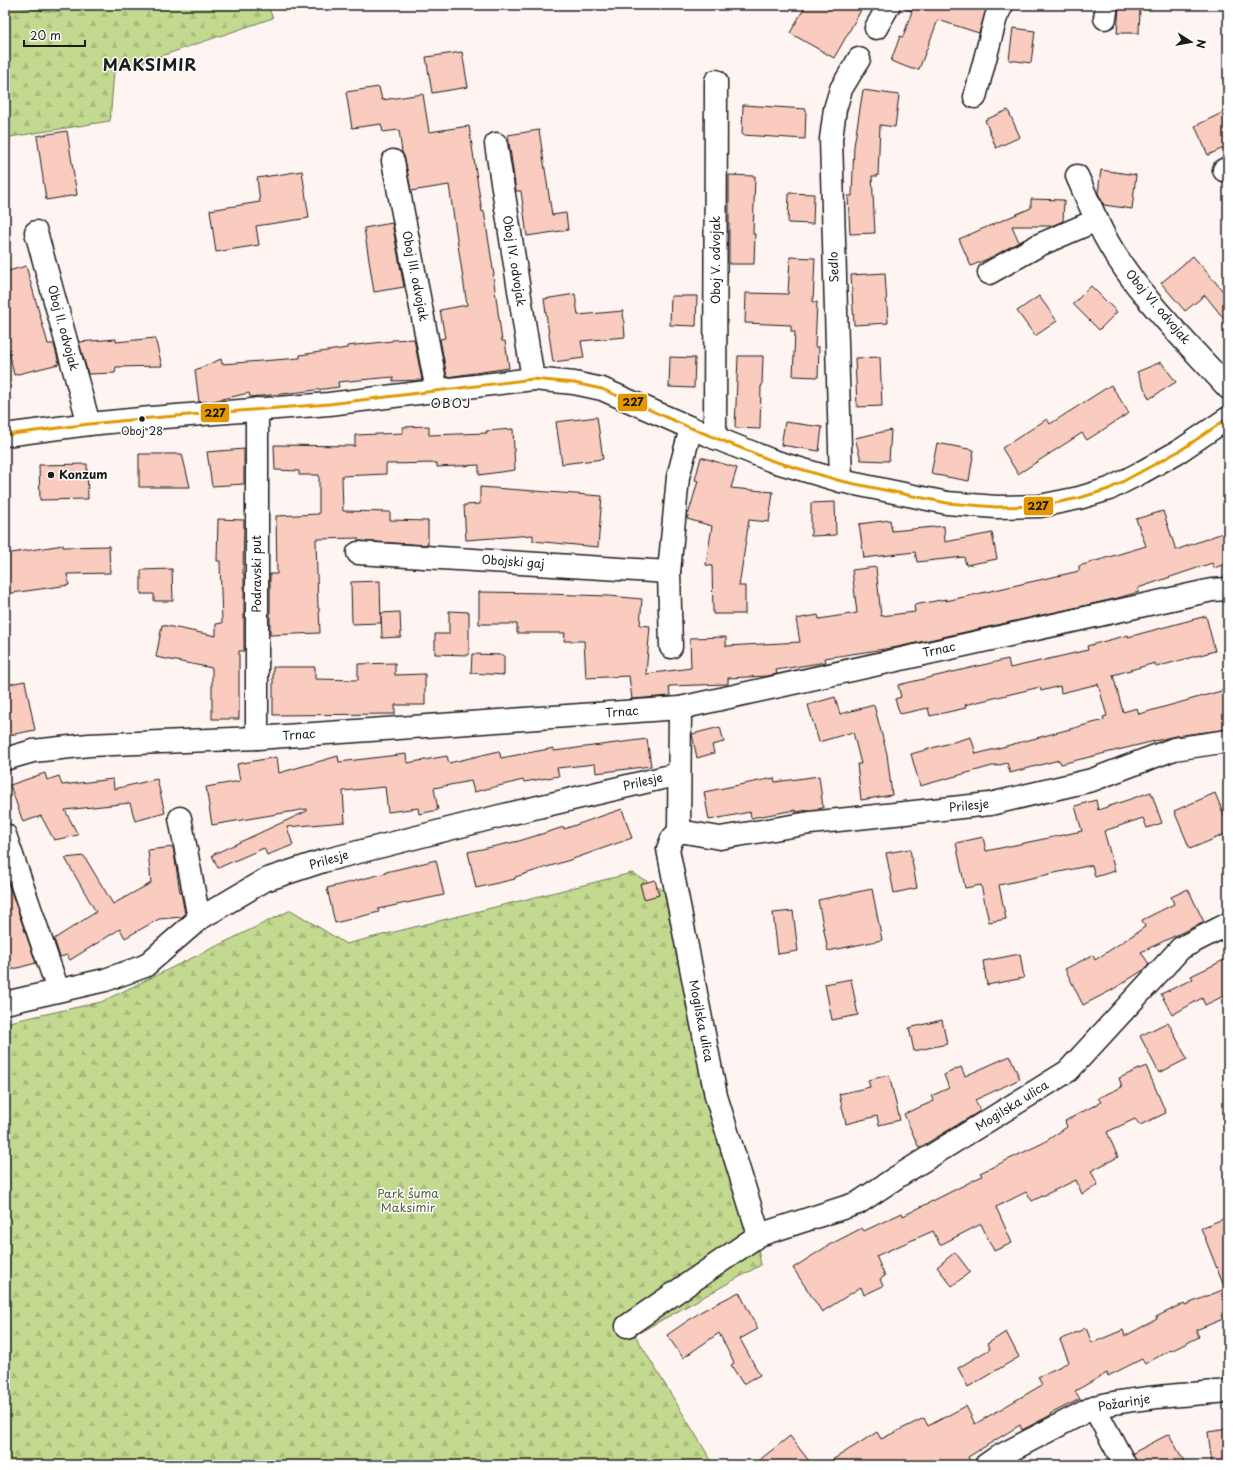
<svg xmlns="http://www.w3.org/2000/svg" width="1233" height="1470" font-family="'Playpen Sans',sans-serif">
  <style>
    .forest { fill: url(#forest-firs); stroke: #6f7a56 }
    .building { fill: #facbbf; stroke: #1c1c1c }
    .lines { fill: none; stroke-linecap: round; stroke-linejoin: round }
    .minor-casing { stroke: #1c1c1c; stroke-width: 25 }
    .minor { stroke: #fff; stroke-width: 22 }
    .bus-1-casing { stroke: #fff; stroke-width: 6 }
    .bus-1 { stroke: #e19803; stroke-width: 3 }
    .bus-dot { fill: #1c1c1c; stroke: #fff; stroke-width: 1.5 }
    .labels { text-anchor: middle; stroke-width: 3; stroke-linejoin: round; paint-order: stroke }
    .bus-label { font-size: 11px; fill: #1c1c1c; stroke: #fff }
    .street-label { font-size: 12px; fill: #1c1c1c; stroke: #fff }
    .poi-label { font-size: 12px; font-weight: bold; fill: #1c1c1c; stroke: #fff; text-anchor: start }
    .park-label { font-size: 12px; fill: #565e44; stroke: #fff }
    .neighbourhood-label { font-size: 13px; letter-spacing: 1px; fill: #1c1c1c; stroke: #fff }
    .district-label { font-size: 16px; font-weight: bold; letter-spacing: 1px; fill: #1c1c1c; stroke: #fff }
    .line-badge { stroke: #fff; stroke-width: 1.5 }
    .pale-badge-label { font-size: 11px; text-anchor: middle; font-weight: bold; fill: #111 }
  </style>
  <defs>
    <pattern id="forest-firs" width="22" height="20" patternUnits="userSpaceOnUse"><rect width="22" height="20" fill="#c2d98f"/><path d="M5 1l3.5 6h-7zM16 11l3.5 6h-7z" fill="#a6ba7b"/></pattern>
  </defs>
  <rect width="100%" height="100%" fill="#fef5f2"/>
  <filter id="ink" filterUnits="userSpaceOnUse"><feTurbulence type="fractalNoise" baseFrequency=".025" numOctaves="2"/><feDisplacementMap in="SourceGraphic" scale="8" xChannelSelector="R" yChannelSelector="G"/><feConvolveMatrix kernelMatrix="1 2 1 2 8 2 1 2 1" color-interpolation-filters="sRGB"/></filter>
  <g filter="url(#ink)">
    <g class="forest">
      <polygon points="5,5 53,12 83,5 267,5 273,18 114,72 110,121 10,137 8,171 5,172"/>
      <polygon points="632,873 690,905 761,1265 635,1335 714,1465 5,1465 5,1023 101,1002 291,910 346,944"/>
    </g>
    <g class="building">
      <polygon points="806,5 864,5 834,58 790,33"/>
      <polygon points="903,5 980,5 987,7 979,33 938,20 919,69 912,69 891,61 900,36 903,37 912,11 903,8"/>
      <polygon points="1119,7 1140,7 1139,33 1117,33"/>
      <polygon points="1013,28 1035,31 1031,63 1009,60"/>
      <polygon points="462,52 468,87 432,93 426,57"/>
      <polygon points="379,87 382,100 423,94 429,132 469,126 482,212 484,211 494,275 493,275 502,341 505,341 509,368 447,377 440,339 445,338 440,310 467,305 449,185 411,191 405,159 402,152 399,130 383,132 381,124 352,128 346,92"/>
      <polygon points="863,90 899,95 895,127 880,125 878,176 872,176 875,233 850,234 848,196 852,196 854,146"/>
      <polygon points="743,105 806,109 805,139 742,135"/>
      <polygon points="1008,110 1020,137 996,148 985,120"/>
      <polygon points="1228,110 1228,146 1208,155 1195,126"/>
      <polygon points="539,130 552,215 566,213 568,230 527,236 521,191 516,191 508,135"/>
      <polygon points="67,131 77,195 46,200 37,136"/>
      <polygon points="1101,170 1136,175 1132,209 1104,205 1098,193"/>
      <polygon points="302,171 309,218 256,226 259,245 216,252 210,210 260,202 257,178"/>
      <polygon points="729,175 755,176 753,234 755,234 754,264 729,264"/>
      <polygon points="789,193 814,194 813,224 788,223"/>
      <polygon points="1031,199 1064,200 1063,221 1051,226 1012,226 1019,242 992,257 971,266 959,239 1031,208"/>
      <polygon points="392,223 404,287 374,292 364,228"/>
      <polygon points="1193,256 1228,297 1228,324 1205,295 1185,311 1161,283"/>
      <polygon points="790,257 815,258 813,302 817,302 815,347 819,347 818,377 793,376 795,332 791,331 791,325 745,323 746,293 788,294"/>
      <polygon points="26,266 48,344 54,344 59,364 14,375 5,333 5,272"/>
      <polygon points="885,273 888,323 854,325 851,275"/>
      <polygon points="1091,286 1117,312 1099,330 1073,304"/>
      <polygon points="575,294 578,315 623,311 625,337 581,341 584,358 553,362 544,299"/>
      <polygon points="671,296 697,296 696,326 670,325"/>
      <polygon points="1039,296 1057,321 1035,336 1017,311"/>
      <polygon points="155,338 162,366 116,367 115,373 88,374 79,342 116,339 116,342"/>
      <polygon points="414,339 422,380 393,381 393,377 338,382 339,387 292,393 250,397 249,393 213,401 199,402 195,370 221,359 222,364 300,358 300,355 347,348 347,346 392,341 392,340"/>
      <polygon points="738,356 763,356 762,386 761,386 760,429 735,428"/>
      <polygon points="670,357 695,358 694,388 669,387"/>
      <polygon points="880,357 882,406 857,407 855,358"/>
      <polygon points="1161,362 1176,382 1149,399 1137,372"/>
      <polygon points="1111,385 1129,413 1087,440 1082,433 1018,474 1002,448 1047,419 1050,424"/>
      <polygon points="597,417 603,459 562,464 556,422"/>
      <polygon points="785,422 822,427 819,451 781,445"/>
      <polygon points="429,426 429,435 487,433 486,431 513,429 515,470 479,475 479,465 437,467 437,463 386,464 386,474 342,476 343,511 390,512 390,520 428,521 428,545 358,541 358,538 316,539 318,608 319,608 320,633 270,635 270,574 277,574 276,516 319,514 319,475 299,475 299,471 275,470 274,445 355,446 355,435 403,433 403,427"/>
      <polygon points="891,430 889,461 861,460 855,438"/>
      <polygon points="937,443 974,450 969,481 931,474"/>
      <polygon points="244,449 244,484 212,486 207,452"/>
      <polygon points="139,454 182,454 190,487 139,487"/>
      <polygon points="701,457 737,468 731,488 773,492 769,522 749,520 739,586 745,586 745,614 713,614 712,566 706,565 712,526 687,519 698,481 695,480"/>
      <polygon points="87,464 88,499 40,500 39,465"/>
      <polygon points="480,487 602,496 598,547 533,541 533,535 466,540 464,505 480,504"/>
      <polygon points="835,502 836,535 811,536 811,503"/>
      <polygon points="1163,511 1176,550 1228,531 1228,563 1214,568 1212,563 1138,588 1139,592 1114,599 898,647 825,658 826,662 776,670 777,674 767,676 728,678 728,684 669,686 670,696 632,699 629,676 586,678 584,641 564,641 565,633 517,633 517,624 479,624 479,592 547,593 547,594 609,596 642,599 640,625 650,626 646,674 691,668 690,638 726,637 726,646 800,642 796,619 818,615 819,619 857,613 852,570 876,567 881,616 915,612 914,605 946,599 946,601 1079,571 1079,566 1146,546 1136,519"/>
      <polygon points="218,519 244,520 243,574 244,574 244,651 239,651 239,719 212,719 212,668 156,657 162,625 216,636 216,624 222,623 220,561 217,561"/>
      <polygon points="890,520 892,531 944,526 945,542 992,533 997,559 966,565 964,557 917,562 915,552 864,558 859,524"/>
      <polygon points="63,545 63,547 109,546 110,573 67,574 69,585 5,594 5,554"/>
      <polygon points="172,569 173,601 154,601 154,594 141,594 141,570"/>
      <polygon points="380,581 381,623 352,624 351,582"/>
      <polygon points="449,611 469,612 469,655 435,654 435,634 449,634"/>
      <polygon points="400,612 401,637 382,638 381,613"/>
      <polygon points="1206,616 1215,651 1156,667 1155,663 1113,675 1123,712 1137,708 1139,714 1228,689 1228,729 1175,736 1061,764 1059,760 1010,773 1007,763 996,766 996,765 920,786 911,754 971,737 976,754 1104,720 1103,717 1107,716 1098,684 1061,693 1060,686 1041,691 1040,687 965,705 966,708 930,716 928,708 900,714 895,699 901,697 898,685 1008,659 1010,668 1088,650 1087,646 1128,635 1128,637"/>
      <polygon points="472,654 504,655 504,675 471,673"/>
      <polygon points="395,663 395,675 425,674 425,705 395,705 395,714 273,715 273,667 315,667 315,679 358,680 358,664"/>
      <polygon points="25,681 35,730 5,736 5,685"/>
      <polygon points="835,697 840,714 874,705 887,754 892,795 861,800 857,764 861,764 853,732 819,742 808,705"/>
      <polygon points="720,727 724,742 712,745 714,753 697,758 692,734"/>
      <polygon points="647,739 651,766 596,773 595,764 557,768 559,776 524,782 523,780 474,792 471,781 434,788 438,810 419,814 418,808 388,812 385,787 343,791 345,822 287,827 293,845 267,855 264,848 218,868 212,855 307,811 307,809 212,825 206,787 240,781 237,764 277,757 279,773 338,756 339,762 406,754 407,763 447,756 449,763 499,751 501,758 554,748 554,751"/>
      <polygon points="45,773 47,780 59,776 62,785 113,779 114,789 157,779 165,813 135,821 130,803 65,810 78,835 54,840 41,816 23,822 10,785"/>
      <polygon points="819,776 823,808 795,812 795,810 751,818 750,812 709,820 704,792 774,778 775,782"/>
      <polygon points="1151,792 1162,823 1147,828 1143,818 1104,831 1115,871 1095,877 1092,865 999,885 1006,919 989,922 981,885 965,888 956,843 983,837 986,851 1082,831 1075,806 1096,800 1098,810"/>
      <polygon points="1215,793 1228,825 1228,833 1190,849 1174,811"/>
      <polygon points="622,809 632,838 573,859 515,877 515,879 476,888 468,852 519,841 564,827 564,829"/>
      <polygon points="173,847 180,892 181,892 185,914 182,917 159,919 125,938 120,929 70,960 67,955 60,957 54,939 96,912 65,858 84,856 113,904 151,883 148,850"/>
      <polygon points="910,849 917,888 894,893 886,853"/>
      <polygon points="436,860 444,895 378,909 379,912 335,923 327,888 386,873 386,872"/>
      <polygon points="5,874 36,963 10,970 5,946"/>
      <polygon points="655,880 659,895 644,899 640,884"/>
      <polygon points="872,889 882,940 828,951 818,900"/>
      <polygon points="1188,889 1204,922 1141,952 1149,964 1145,969 1112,990 1083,1005 1065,969 1093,955 1095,960 1145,927 1142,920 1174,904 1171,897"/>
      <polygon points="793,911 798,951 778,954 773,913"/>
      <polygon points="1020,954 1024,978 987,985 983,961"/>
      <polygon points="1228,958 1228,994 1205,1005 1202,998 1172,1015 1161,994 1193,979 1191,976"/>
      <polygon points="851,979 858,1015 832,1020 825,984"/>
      <polygon points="942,1020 947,1044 914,1051 909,1028"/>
      <polygon points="1168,1022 1187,1059 1159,1073 1140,1036"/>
      <polygon points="1010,1056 1020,1079 975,1100 980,1111 919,1148 904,1114 934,1101 931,1096 949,1088 944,1075 961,1067 965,1076"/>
      <polygon points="1146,1066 1166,1113 1140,1125 1135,1119 1107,1132 1118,1157 1091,1171 1098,1185 1082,1194 1076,1180 1032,1201 1026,1192 996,1207 1012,1243 994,1251 981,1224 940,1245 933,1231 876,1256 885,1276 880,1279 883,1286 864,1295 861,1287 822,1312 793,1268 829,1245 862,1228 864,1231 902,1213 903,1216 982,1176 980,1173 1043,1143 1067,1127 1065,1121 1101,1102 1098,1098 1122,1087 1119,1078"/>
      <polygon points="889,1075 900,1120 879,1125 877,1116 846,1124 839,1094 870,1087 868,1080"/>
      <polygon points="1228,1217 1228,1317 1196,1330 1199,1337 1171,1351 1170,1350 1145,1364 1142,1359 1108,1376 1107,1373 1075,1391 1080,1399 1050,1414 1051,1415 1022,1430 1020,1425 968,1457 972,1465 824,1465 877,1432 881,1439 924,1418 928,1426 966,1406 975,1424 1042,1385 1038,1377 1069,1362 1060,1340 1086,1328 1092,1343 1123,1330 1125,1336 1157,1319 1156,1317 1184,1303 1185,1305 1225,1289 1201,1228"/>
      <polygon points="955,1252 970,1272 952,1286 937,1267"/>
      <polygon points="739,1292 758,1329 740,1339 760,1375 743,1384 731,1365 734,1363 719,1333 683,1358 667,1335 702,1311"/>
      <polygon points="1006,1332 1019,1357 968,1387 958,1368 990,1349 987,1344"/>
      <polygon points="1228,1429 1228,1465 1212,1465 1208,1432"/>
      <polygon points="1169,1434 1186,1465 1137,1465 1133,1453"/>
      <polygon points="790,1436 812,1465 753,1465"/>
    </g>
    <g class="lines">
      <defs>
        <g id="minor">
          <polyline points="1105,18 1107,5"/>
          <polyline points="876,28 889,5"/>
          <polyline points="975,97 996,17 1002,5"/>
          <polyline points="496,144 533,379"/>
          <polyline points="393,161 437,391"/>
          <polyline points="1224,170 1228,168"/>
          <path d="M1077 176C1086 196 1095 218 1105 237 1136 294 1185 340 1228 388"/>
          <polyline points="36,232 89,424"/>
          <polyline points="989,273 1039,245 1097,220"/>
          <polyline points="257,409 257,738"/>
          <polyline points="5,435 89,424 151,418 329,404 533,379 574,383 602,389 691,428 773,461 841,481 947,503 996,507 1040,506 1079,498 1109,489 1142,472 1181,450 1228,418"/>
          <polyline points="715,438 716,81"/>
          <polyline points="841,481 831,139 835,109 841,89 859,59"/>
          <polyline points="358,553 669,572"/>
          <polyline points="671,647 669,572 678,477 691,428"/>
          <polyline points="5,759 33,751 89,745 257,738 680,708 1212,590 1228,589"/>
          <polyline points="180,818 199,919"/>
          <polyline points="679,831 720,838 810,823 990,804 1092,780 1174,749 1228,741"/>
          <polyline points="679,831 672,839 668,849 716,1096 759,1235"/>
          <polyline points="679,831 680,708"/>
          <polyline points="5,835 58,990"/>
          <polyline points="5,1003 105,980 145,966 199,919 265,880 323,861 500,816 679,774"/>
          <polyline points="627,1326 759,1235 858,1203 897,1177 1068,1071 1181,948 1228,924"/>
          <polyline points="1094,1407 1125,1465"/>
          <path d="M986 1465 996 1458 1094 1407C1137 1397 1183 1395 1228 1391"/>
        </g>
      </defs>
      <use href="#minor" class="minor-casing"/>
      <use href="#minor" class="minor"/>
      <defs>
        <polyline id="bus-1" points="5,435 89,424 151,418 329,404 533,379 574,383 602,389 691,428 773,461 841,481 947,503 996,507 1040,506 1079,498 1109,489 1181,450 1228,418"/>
      </defs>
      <use href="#bus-1" class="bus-1-casing"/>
      <use href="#bus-1" class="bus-1"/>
    </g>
  </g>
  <g class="bus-dot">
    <circle cx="142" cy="419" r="3.5"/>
    <circle cx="51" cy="475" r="4"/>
  </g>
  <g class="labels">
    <g class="bus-label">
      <text x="142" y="435">Oboj 28</text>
    </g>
    <g class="street-label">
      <text transform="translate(716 260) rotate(-90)" y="4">Oboj V. odvojak</text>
      <text transform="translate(514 261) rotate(81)" y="4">Oboj IV. odvojak</text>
      <text transform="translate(834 267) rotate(-92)" y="4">Sedlo</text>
      <text transform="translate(415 276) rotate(79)" y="4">Oboj III. odvojak</text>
      <text transform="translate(1158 307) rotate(50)" y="4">Oboj VI. odvojak</text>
      <text transform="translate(63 328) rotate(75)" y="4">Oboj II. odvojak</text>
      <text transform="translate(513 562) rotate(4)" y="4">Obojski gaj</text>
      <text transform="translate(257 574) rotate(-90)" y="4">Podravski put</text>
      <text transform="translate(939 650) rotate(-12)" y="4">Trnac</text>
      <text transform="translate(622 712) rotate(-4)" y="4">Trnac</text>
      <text transform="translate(299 735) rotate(-4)" y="4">Trnac</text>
      <text transform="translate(643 782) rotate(-13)" y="4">Prilesje</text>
      <text transform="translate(969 806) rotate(-6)" y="4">Prilesje</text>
      <text transform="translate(329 860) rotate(-16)" y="4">Prilesje</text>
      <text transform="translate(701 1021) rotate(79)" y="4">Mogilska ulica</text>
      <text transform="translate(1012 1106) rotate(-32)" y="4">Mogilska ulica</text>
      <text transform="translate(1124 1403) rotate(-9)" y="4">Požarinje</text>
    </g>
    <g class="poi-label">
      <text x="59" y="479">Konzum</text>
    </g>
    <g class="park-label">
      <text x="408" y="1198">Park šuma<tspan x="408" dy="14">Maksimir</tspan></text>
    </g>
    <g class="neighbourhood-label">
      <text x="451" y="408">OBOJ</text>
    </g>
    <g class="district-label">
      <text x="150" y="71">MAKSIMIR</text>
    </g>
  </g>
  <g class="line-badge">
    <rect x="617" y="393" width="31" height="19" rx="4" fill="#e19803"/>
    <rect x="200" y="403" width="30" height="20" rx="4" fill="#e19803"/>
    <rect x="1023" y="496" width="31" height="20" rx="4" fill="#e19803"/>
  </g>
  <g class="pale-badge-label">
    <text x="633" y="406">227</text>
    <text x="215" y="417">227</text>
    <text x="1038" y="510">227</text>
  </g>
  <rect width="1233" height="1470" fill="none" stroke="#fff" stroke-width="20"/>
  <rect x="10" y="10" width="1213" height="1450" fill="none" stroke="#1c1c1c" stroke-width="1.5" filter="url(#ink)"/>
  <g transform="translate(1191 42) rotate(101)" stroke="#ffffff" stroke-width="3" paint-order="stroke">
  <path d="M0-3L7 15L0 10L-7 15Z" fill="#1c1c1c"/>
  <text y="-6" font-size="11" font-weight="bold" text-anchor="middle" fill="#1c1c1c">N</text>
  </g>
  <path d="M24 40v6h61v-6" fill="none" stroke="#1c1c1c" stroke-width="2"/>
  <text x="30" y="40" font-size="12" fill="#1c1c1c" stroke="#ffffff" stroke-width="3" paint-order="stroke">20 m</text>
</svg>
